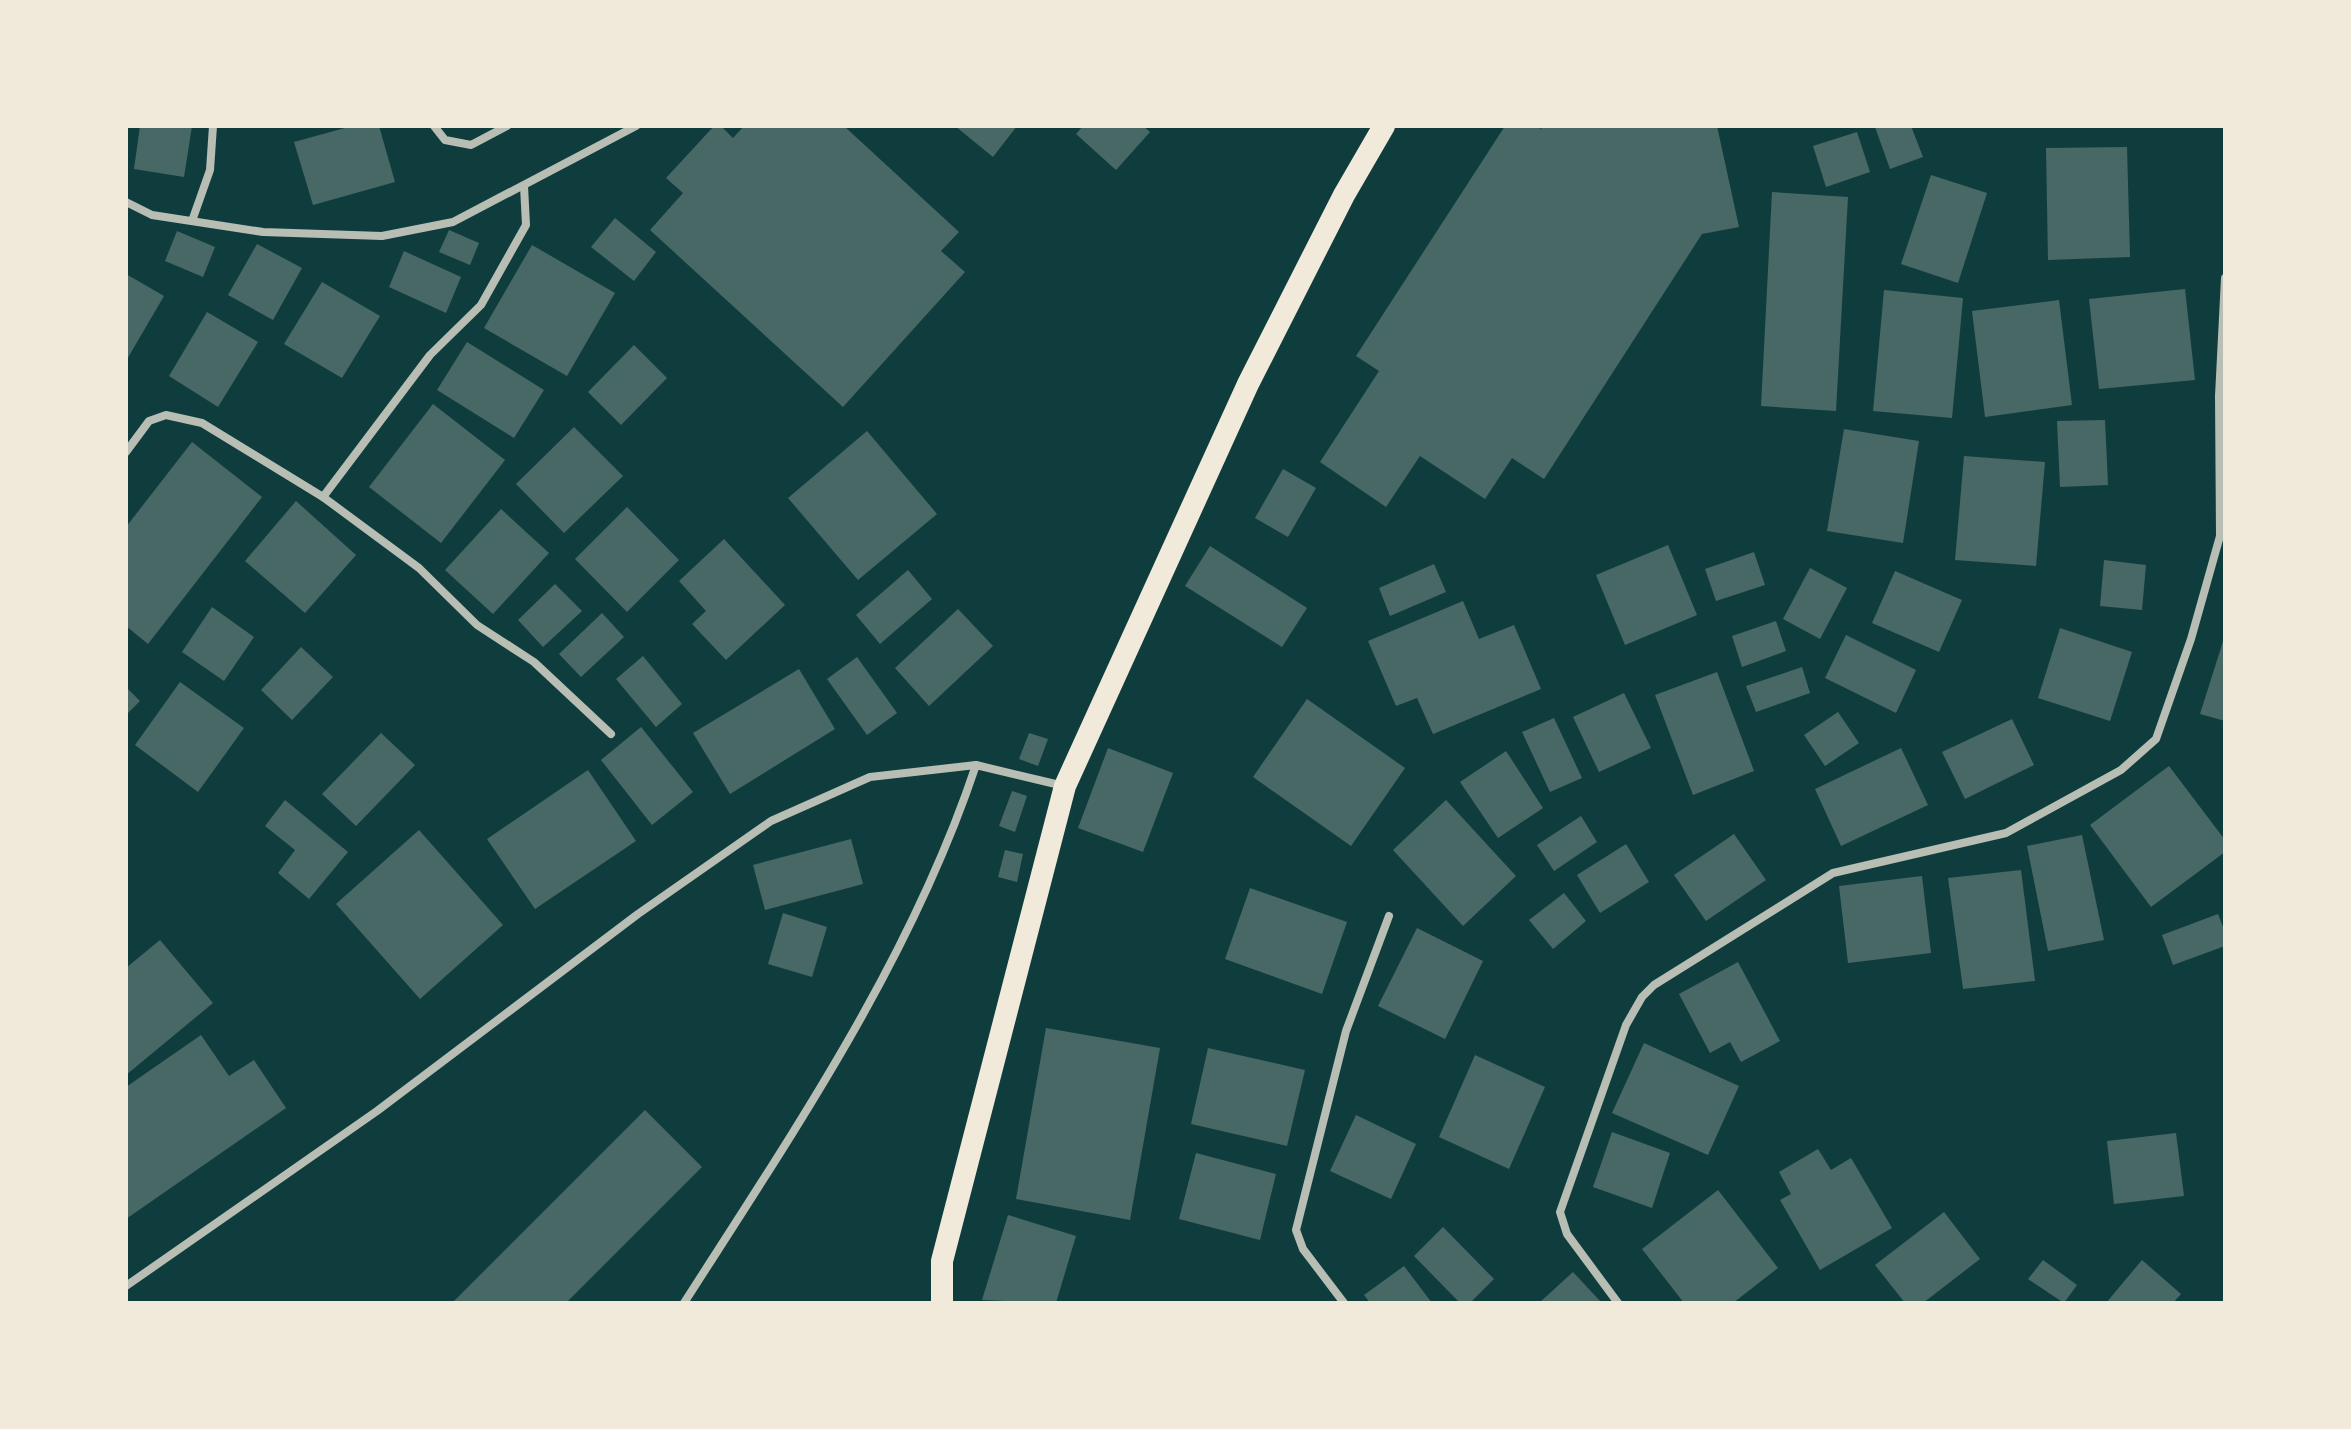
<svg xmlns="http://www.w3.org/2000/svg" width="2351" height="1429" font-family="Jost,sans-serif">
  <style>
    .building { fill: #486865 }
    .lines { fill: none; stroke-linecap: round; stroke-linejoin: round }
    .minor { stroke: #b8beb3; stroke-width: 8 }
    .trunk { stroke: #f1e9da; stroke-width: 22 }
  </style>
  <rect width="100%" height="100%" fill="#0f3d3e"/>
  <g class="building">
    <polygon points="140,126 192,126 184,177 134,169"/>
    <polygon points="352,126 379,126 395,182 313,205 294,142"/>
    <polygon points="714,126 721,126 733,138 744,126 844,126 959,232 941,251 965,272 843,407 650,230 683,193 666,178"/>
    <polygon points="955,126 1017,126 993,157"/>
    <polygon points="1083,126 1143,126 1150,132 1116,170 1076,134"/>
    <polygon points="1505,126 1536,126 1541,129 1543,126 1717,126 1739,227 1702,234 1544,479 1512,458 1485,499 1420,456 1386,507 1320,462 1379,371 1356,356"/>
    <polygon points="1911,126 1923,157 1890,169 1875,127"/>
    <polygon points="1857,132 1870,172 1826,187 1813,146"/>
    <polygon points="2127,147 2130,257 2048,260 2046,148"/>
    <polygon points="1931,175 1987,193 1958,283 1901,264"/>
    <polygon points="1772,192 1848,197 1836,411 1761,406"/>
    <polygon points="615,218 656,252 634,281 591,247"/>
    <polygon points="449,230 479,243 470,265 439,252"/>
    <polygon points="177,231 215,247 203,277 165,261"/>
    <polygon points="257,244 302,268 273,320 228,295"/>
    <polygon points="532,245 615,293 567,376 484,328"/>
    <polygon points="404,251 461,277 446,313 389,287"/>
    <polygon points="126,274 164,296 126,361"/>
    <polygon points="322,282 380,316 342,378 284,344"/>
    <polygon points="2185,289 2195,380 2099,389 2089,299"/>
    <polygon points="1884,290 1963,298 1952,418 1873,411"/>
    <polygon points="2059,300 2072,405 1985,417 1972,311"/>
    <polygon points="207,312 258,342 218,407 169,376"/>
    <polygon points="467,342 544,390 514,438 437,390"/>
    <polygon points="634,345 667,378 621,425 588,392"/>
    <polygon points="433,404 505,460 441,543 369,487"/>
    <polygon points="2105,420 2108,485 2060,487 2057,421"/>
    <polygon points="574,427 623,476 564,533 516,484"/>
    <polygon points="1844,429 1919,441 1903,543 1827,531"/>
    <polygon points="867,431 937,514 858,580 788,498"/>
    <polygon points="192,442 262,497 148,644 126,626 126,527"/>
    <polygon points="1964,456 2045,462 2036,566 1955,560"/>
    <polygon points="1283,469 1316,488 1288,537 1255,518"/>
    <polygon points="296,501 356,555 305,613 245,561"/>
    <polygon points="627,507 679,560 627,612 575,559"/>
    <polygon points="501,509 549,553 493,614 445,570"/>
    <polygon points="724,539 785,605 726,660 692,624 706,611 679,581"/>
    <polygon points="1668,545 1697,615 1625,645 1596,575"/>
    <polygon points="1210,546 1307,608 1282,647 1185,586"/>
    <polygon points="1754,552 1765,585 1716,601 1705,569"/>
    <polygon points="2104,560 2146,565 2142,610 2100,606"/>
    <polygon points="1434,564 1446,592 1390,616 1379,588"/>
    <polygon points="1810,568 1847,588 1820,639 1783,619"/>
    <polygon points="908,570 932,599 880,644 856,615"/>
    <polygon points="1895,571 1962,600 1939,652 1872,623"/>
    <polygon points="555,584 582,611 543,647 518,620"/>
    <polygon points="1463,601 1479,639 1514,625 1541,689 1433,734 1417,698 1396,706 1368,641"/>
    <polygon points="212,607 254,637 224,681 182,652"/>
    <polygon points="958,609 993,646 929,706 895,668"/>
    <polygon points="602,613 624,637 581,677 559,654"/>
    <polygon points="1776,621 1786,651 1742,667 1732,636"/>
    <polygon points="2060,628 2132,652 2110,721 2038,698"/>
    <polygon points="1846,635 1916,670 1896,713 1825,678"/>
    <polygon points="2225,635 2225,721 2200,714"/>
    <polygon points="301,647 333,677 292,720 261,690"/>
    <polygon points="643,656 682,704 656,727 616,679"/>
    <polygon points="857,657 897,713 867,735 827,679"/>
    <polygon points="1802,667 1810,693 1756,712 1746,686"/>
    <polygon points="799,669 835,729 730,794 693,733"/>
    <polygon points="1717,672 1754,771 1693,795 1655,695"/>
    <polygon points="180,682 244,728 198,792 135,745"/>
    <polygon points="126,687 140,701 126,715"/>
    <polygon points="1624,693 1651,748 1599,772 1573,717"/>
    <polygon points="1307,699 1405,768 1351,846 1253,777"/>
    <polygon points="1838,712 1859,743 1825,766 1804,735"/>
    <polygon points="1554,718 1582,778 1550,792 1522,732"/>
    <polygon points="2012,719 2034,765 1965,799 1942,752"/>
    <polygon points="641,727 693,792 652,825 601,760"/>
    <polygon points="381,733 415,765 356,826 322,794"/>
    <polygon points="1029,733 1048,739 1038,766 1019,759"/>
    <polygon points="1108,748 1173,773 1143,852 1078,828"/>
    <polygon points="1901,748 1928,805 1841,846 1815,789"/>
    <polygon points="1506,751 1543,808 1498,838 1460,782"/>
    <polygon points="2169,766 2225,840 2225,852 2151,907 2090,825"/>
    <polygon points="588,770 636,841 535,909 487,839"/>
    <polygon points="1012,791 1027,796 1015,832 999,826"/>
    <polygon points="285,800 348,852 309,899 278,873 295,850 265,826"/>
    <polygon points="1446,800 1516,876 1463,926 1393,850"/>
    <polygon points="1581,816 1597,842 1554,871 1537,845"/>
    <polygon points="419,830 503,925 420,999 336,904"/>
    <polygon points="1734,834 1766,880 1706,921 1674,875"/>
    <polygon points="2082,835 2104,940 2048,951 2027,846"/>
    <polygon points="851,839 863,884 765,910 753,865"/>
    <polygon points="1626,844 1649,882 1600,913 1577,875"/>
    <polygon points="1005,850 1023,854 1017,882 998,877"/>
    <polygon points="2021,870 2035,981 1963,989 1948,878"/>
    <polygon points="1922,876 1931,953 1848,963 1839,886"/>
    <polygon points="1250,888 1347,922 1322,994 1225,959"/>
    <polygon points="1564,893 1586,921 1553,949 1529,920"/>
    <polygon points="783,913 827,927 812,977 768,964"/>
    <polygon points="2218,914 2225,932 2225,946 2173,965 2162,935"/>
    <polygon points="1417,928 1483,961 1445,1039 1378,1006"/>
    <polygon points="160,940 213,1003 126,1075 126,968"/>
    <polygon points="1738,962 1780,1041 1741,1062 1730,1042 1710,1053 1679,994"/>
    <polygon points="1046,1028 1160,1048 1130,1220 1016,1199"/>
    <polygon points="201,1035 229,1076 254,1060 286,1108 126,1219 126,1087"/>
    <polygon points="1644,1043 1739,1086 1708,1155 1612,1113"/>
    <polygon points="1208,1048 1305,1070 1287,1146 1191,1124"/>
    <polygon points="1475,1055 1545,1087 1509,1169 1439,1137"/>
    <polygon points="645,1110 702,1167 566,1303 452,1303"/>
    <polygon points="1356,1115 1416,1144 1391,1199 1330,1171"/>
    <polygon points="1612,1132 1670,1153 1652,1208 1593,1187"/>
    <polygon points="2176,1133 2184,1196 2114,1204 2107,1141"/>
    <polygon points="1818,1149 1831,1170 1851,1158 1892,1228 1820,1270 1780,1200 1791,1194 1779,1172"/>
    <polygon points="1196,1153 1276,1174 1260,1240 1179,1219"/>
    <polygon points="1718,1190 1778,1268 1733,1303 1684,1303 1642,1249"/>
    <polygon points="1944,1212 1980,1259 1923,1303 1905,1303 1875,1265"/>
    <polygon points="1008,1215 1076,1236 1056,1303 982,1300"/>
    <polygon points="1443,1227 1494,1279 1470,1303 1460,1303 1414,1256"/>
    <polygon points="2043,1260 2077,1285 2064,1303 2028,1279"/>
    <polygon points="2142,1260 2181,1294 2173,1303 2106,1303"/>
    <polygon points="1404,1266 1432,1303 1370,1303 1364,1295"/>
    <polygon points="1573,1272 1602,1303 1539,1303"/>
  </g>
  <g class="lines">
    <g class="minor">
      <polyline points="434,126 445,140 471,145 507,126"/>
      <polyline points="126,202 152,215 263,232 382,236 453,222 636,126"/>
      <polyline points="192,221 210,170 213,126"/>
      <polyline points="126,452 149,421 166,415 202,423 323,497 419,568 477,625 534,662 611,734"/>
      <polyline points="323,497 430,355 481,305 526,225 524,186"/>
      <polyline points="126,1286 377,1111 638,914 771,821 870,777 976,765 1064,786"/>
      <path d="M684 1303C794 1131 911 960 976 765"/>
      <polyline points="1344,1303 1303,1249 1296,1230 1346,1031 1389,916"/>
      <polyline points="1618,1303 1567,1234 1560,1212 1626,1025 1642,997 1654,985 1833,873 2006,833 2121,770 2156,739 2191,639 2220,536 2219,396 2225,278"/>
    </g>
    <polyline class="trunk" points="942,1303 942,1261 1065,786 1248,384 1344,195 1384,126"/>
  </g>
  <rect width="2351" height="1429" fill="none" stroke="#f1e9da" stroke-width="256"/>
</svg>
